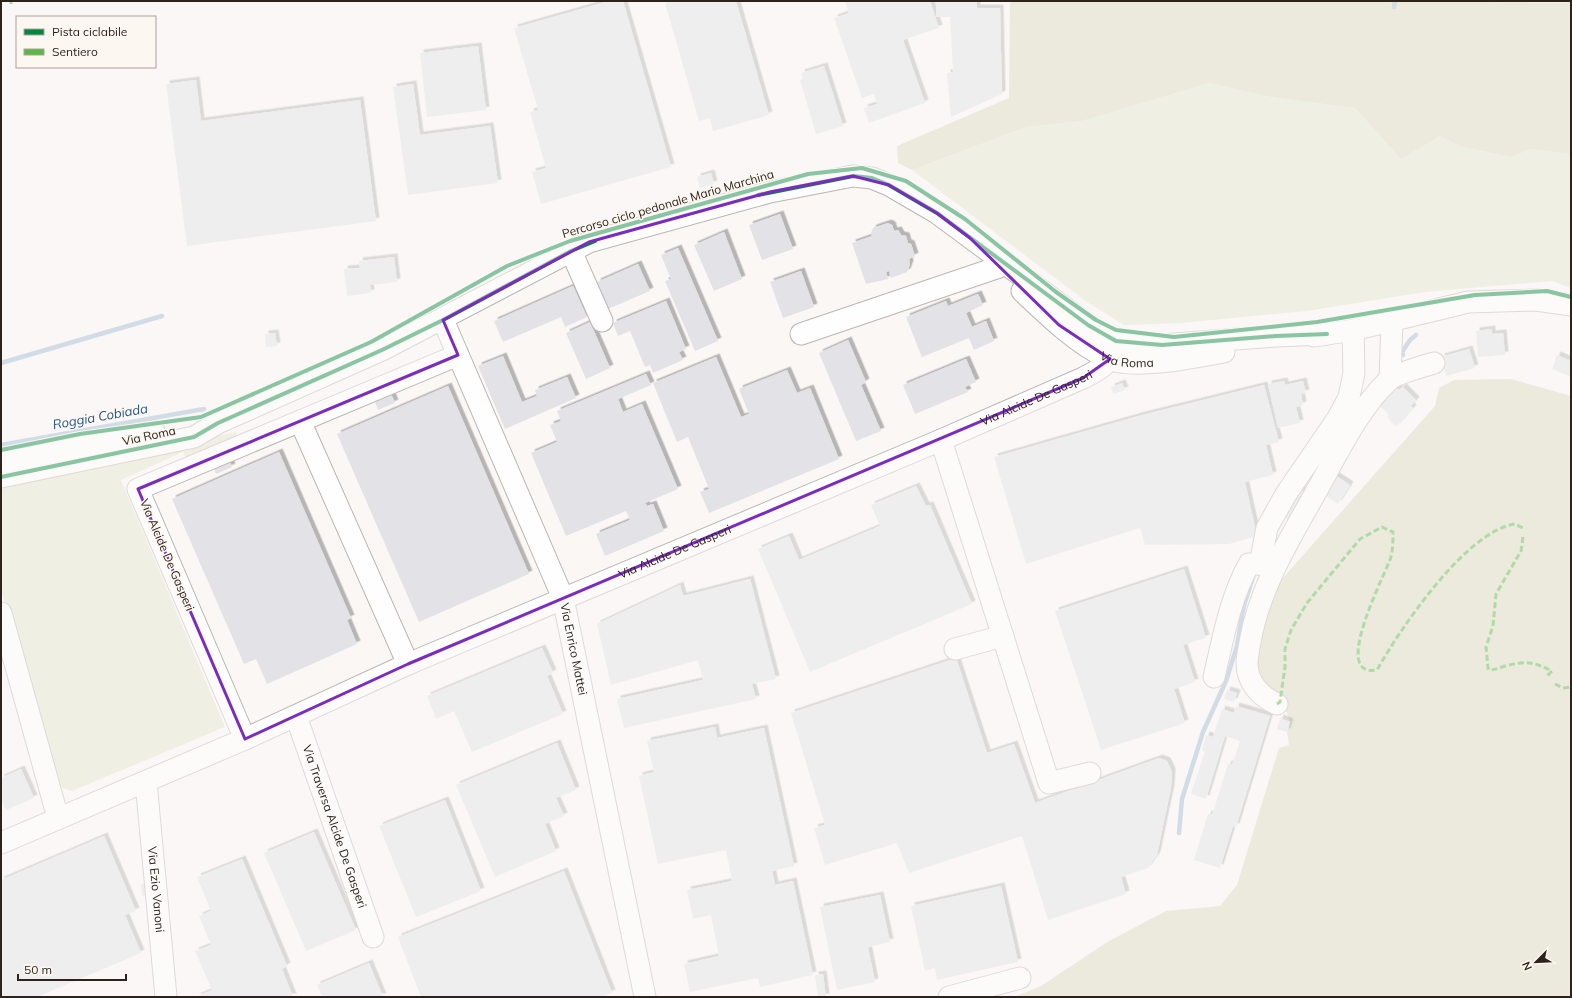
<svg xmlns="http://www.w3.org/2000/svg" width="1572" height="998" font-family="Mulish,sans-serif">
  <style>
    .green { fill: #e5e5ce }
    .forest { fill: #d9d9bd }
    .lines { fill: none; stroke-linecap: round; stroke-linejoin: round }
    .stream { stroke: #a3bad3; stroke-width: 4.5 }
    .building { fill: #e3e2e7; filter: url(#shadow) }
    .minor-casing { stroke: #bcb6b1; stroke-width: 23 }
    .minor { stroke: #fefefe; stroke-width: 21 }
    .quiet { stroke: #58b947; stroke-width: 3; stroke-dasharray: 6 3; stroke-linecap: butt }
    .cycleway-casing { stroke: #fdf7f2; stroke-width: 6 }
    .cycleway { stroke: #00873e; stroke-width: 4 }
    .marked { fill: none; stroke: #7b2cbf; stroke-width: 3; stroke-linejoin: round }
    .labels { text-anchor: middle; stroke-width: 3; stroke-linejoin: round; paint-order: stroke }
    .street-label { font-size: 12px; fill: #2d231a; stroke: #fdf7f2 }
    .water-label { font-size: 13px; font-style: italic; fill: #265888; stroke: #fdf7f2 }
  </style>
  <defs>
    <filter id="shadow"><feDropShadow dx="3.5" dy="-3.5" stdDeviation="0" flood-color="#0004"/></filter>
  </defs>
  <rect width="100%" height="100%" fill="#faf7f5"/>
  <g class="green">
    <polygon points="1408,1 1571,1 1571,3"/>
    <polygon points="1209,83 1271,97 1355,108 1401,159 1440,136 1462,147 1512,157 1531,149 1571,154 1571,288 1552,281 1425,292 1307,311 1182,323 1124,325 1087,302 912,170 1026,127 1082,121"/>
    <polygon points="236,432 239,441 188,463 183,452 121,480 225,727 72,791 63,788 55,779 1,589 1,485"/>
  </g>
  <g class="forest">
    <polygon points="1010,1 1408,1 1571,3 1571,154 1531,149 1512,157 1462,147 1440,136 1401,159 1355,108 1271,97 1209,83 1082,121 1026,127 912,170 898,163 897,146 1009,98"/>
    <polygon points="1511,379 1571,396 1571,997 1014,997 1041,986 1109,941 1166,911 1220,906 1237,885 1279,748 1289,745 1287,732 1290,722 1287,713 1280,702 1253,672 1274,588 1435,406 1439,388 1454,380"/>
  </g>
  <g class="lines">
    <g class="stream">
      <polyline points="1394,7 1395,1"/>
      <polyline points="1403,355 1402,352 1410,340 1416,335"/>
      <polyline points="1,363 162,316"/>
      <polyline points="1,445 204,409"/>
      <polyline points="1179,833 1182,799 1203,732 1226,681 1237,646 1244,605 1253,577"/>
    </g>
  </g>
  <g class="building">
    <polygon points="609,1 623,1 671,167 541,204 532,172 546,168 530,112 538,110 514,28"/>
    <polygon points="672,1 736,1 769,115 713,131 710,118 699,121 665,3"/>
    <polygon points="845,1 930,1 939,28 903,40 925,103 869,123 864,108 877,104 874,94 862,98 834,18 849,13"/>
    <polygon points="936,1 977,1 977,8 1000,8 1002,94 951,117 947,73 953,72 950,17 936,17"/>
    <polygon points="478,46 486,110 427,117 420,53"/>
    <polygon points="824,66 843,126 816,134 800,80 803,79 801,73"/>
    <polygon points="196,80 201,121 360,100 376,221 187,246 166,84"/>
    <polygon points="413,84 420,135 490,126 498,183 408,195 393,87"/>
    <polygon points="711,173 714,184 700,188 697,177"/>
    <polygon points="780,214 793,249 762,260 749,225"/>
    <polygon points="888,223 892,225 894,231 898,230 901,235 906,236 908,243 911,244 915,256 909,259 910,264 907,272 891,278 889,271 886,272 888,279 866,284 852,243 872,236 871,233 873,228"/>
    <polygon points="724,232 742,279 714,291 694,245"/>
    <polygon points="678,248 718,341 695,351 665,281 671,279 661,255"/>
    <polygon points="394,257 397,282 370,285 371,293 347,296 344,269 360,268 359,261"/>
    <polygon points="638,264 650,291 608,309 597,282"/>
    <polygon points="801,271 814,307 783,318 770,282"/>
    <polygon points="573,286 587,317 565,327 561,317 503,342 494,321"/>
    <polygon points="978,294 983,305 966,313 972,327 986,321 994,341 974,350 969,338 922,357 906,317 946,301 948,306"/>
    <polygon points="666,301 686,349 679,352 683,360 653,373 650,365 645,367 630,331 618,336 613,323"/>
    <polygon points="590,322 610,368 586,379 566,333"/>
    <polygon points="1492,329 1492,334 1503,333 1505,355 1478,357 1476,331"/>
    <polygon points="275,333 277,346 266,347 265,334"/>
    <polygon points="848,340 866,382 861,385 881,431 856,441 819,353"/>
    <polygon points="1469,349 1475,368 1446,376 1441,357"/>
    <polygon points="1557,355 1571,361 1571,377 1552,369"/>
    <polygon points="503,356 522,402 537,396 535,390 567,377 576,398 505,429 478,366"/>
    <polygon points="716,357 741,417 749,414 739,389 787,370 797,393 810,388 839,459 709,513 700,492 709,489 688,437 677,442 653,383"/>
    <polygon points="966,359 976,382 965,387 968,392 915,414 903,385"/>
    <polygon points="646,374 651,385 618,399 623,412 642,404 678,489 645,503 647,506 653,504 664,531 605,556 596,534 630,520 626,511 566,536 531,453 557,442 550,425 561,421 557,411"/>
    <polygon points="1284,381 1285,385 1303,381 1306,393 1301,394 1303,405 1296,407 1300,423 1278,428 1268,384"/>
    <polygon points="1122,383 1125,390 1113,394 1111,387"/>
    <polygon points="1393,384 1399,390 1403,387 1416,400 1411,406 1413,408 1396,427 1387,417 1389,415 1376,402"/>
    <polygon points="1264,385 1279,442 1266,445 1273,475 1245,482 1257,536 1229,544 1145,545 1140,528 1026,564 994,457 1142,415"/>
    <polygon points="448,386 529,574 419,622 337,434"/>
    <polygon points="391,394 395,403 378,410 375,401"/>
    <polygon points="279,452 351,618 347,620 357,644 267,684 256,659 244,664 172,499"/>
    <polygon points="229,460 232,467 216,474 213,467"/>
    <polygon points="1330,472 1350,485 1338,504 1319,491"/>
    <polygon points="916,486 926,506 930,505 972,604 810,672 758,549 789,536 799,560 880,526 871,505"/>
    <polygon points="1300,489 1311,496 1294,523 1283,516"/>
    <polygon points="1184,569 1206,638 1183,645 1195,682 1174,689 1185,723 1101,750 1055,611"/>
    <polygon points="750,579 776,679 752,684 756,699 624,728 617,699 703,680 698,660 611,685 597,624 680,585 683,596"/>
    <polygon points="542,648 553,673 547,676 563,714 472,752 454,711 436,719 427,696"/>
    <polygon points="956,658 987,753 1014,744 1035,803 1159,758 1167,761 1172,772 1171,788 1157,855 1148,868 1121,877 1126,894 1048,920 1022,836 909,873 897,843 825,865 814,828 825,825 791,713"/>
    <polygon points="1227,690 1237,693 1234,702 1224,699"/>
    <polygon points="1236,706 1270,716 1236,827 1233,826 1220,868 1194,860 1208,814 1212,815 1228,764 1232,765 1240,741 1225,736 1206,799 1191,794 1205,751 1202,750 1206,735 1213,737 1222,709 1234,713"/>
    <polygon points="1280,718 1290,722 1287,732 1277,729"/>
    <polygon points="715,727 717,738 764,728 794,866 772,871 775,885 793,881 813,975 760,987 758,978 690,992 684,964 719,956 711,915 693,919 687,890 732,881 726,850 658,864 639,776 654,772 647,741"/>
    <polygon points="557,743 576,790 556,798 564,816 545,824 556,851 495,877 456,785"/>
    <polygon points="21,769 34,798 6,810 1,799 1,778"/>
    <polygon points="445,800 481,891 416,917 379,826"/>
    <polygon points="314,832 356,930 306,951 264,853"/>
    <polygon points="104,836 136,911 125,915 141,953 37,997 1,997 1,880"/>
    <polygon points="242,859 287,966 282,969 293,997 196,997 212,990 195,951 211,945 199,916 211,911 197,877"/>
    <polygon points="564,871 612,993 601,997 421,997 398,937"/>
    <polygon points="141,884 148,884 150,895 142,896"/>
    <polygon points="1001,886 1018,962 937,980 935,968 925,971 911,906"/>
    <polygon points="880,895 890,942 868,947 875,982 837,990 820,907"/>
    <polygon points="369,963 383,997 322,997 317,985"/>
    <polygon points="823,974 826,997 818,997 815,975"/>
  </g>
  <g class="lines">
    <defs>
      <g id="minor">
        <polyline points="571,251 602,321"/>
        <path id="s1" d="M1022 291C1047 315 1077 344 1109 359 1135 370 1196 357 1224 352"/>
        <path id="s2" d="M443 320 563 598 645 997"/>
        <polyline points="801,334 999,267"/>
        <polyline points="1314,336 1353,330 1468,302 1536,300 1571,305"/>
        <polyline points="1390,379 1392,321"/>
        <polyline points="300,421 408,664"/>
        <polyline points="941,440 1049,783 1090,773"/>
        <polyline points="1,460 60,447 154,431"/>
        <polyline points="1,477 194,437 218,423 382,350 589,242 770,192 853,176 872,178 889,185 937,213 1088,325 1116,341 1162,345 1276,336 1327,334"/>
        <polyline points="1260,564 1267,528 1286,494 1338,418 1349,397 1354,373 1353,330"/>
        <polyline points="1,613 58,818"/>
        <polyline points="955,649 1003,636"/>
        <path d="M1214 677C1223 639 1230 598 1249 564H1260L1271 567"/>
        <path d="M1277 704C1261 697 1247 683 1247 663 1247 657 1249 649 1250 642 1260 584 1293 534 1321 483 1339 450 1361 406 1389 380 1395 374 1424 366 1434 363"/>
        <path id="s3" d="M296 716 373 937"/>
        <polyline points="245,739 138,489 458,355"/>
        <path id="s4" d="M146 782 166 997"/>
        <path id="s5" d="M1 843 245 739 408 664 941 440 1083 378C1105 367 1109 364 1116 341"/>
        <polyline points="949,997 1020,978"/>
      </g>
    </defs>
    <use href="#minor" class="minor-casing"/>
    <use href="#minor" class="minor"/>
    <g class="quiet">
      <polyline points="11,1 11,4"/>
      <path d="M1523 537 1521 551 1496 594 1493 626 1486 647 1488 668 1489 670C1495 670 1499 668 1505 666 1526 661 1532 661 1552 671L1547 676"/>
      <polyline points="1555,684 1563,688 1571,687"/>
      <path d="M1277 704 1280 702 1285 667V649L1291 630 1307 603 1360 539 1382 527 1393 532C1393 540 1393 549 1391 557 1387 571 1329 679 1377 670 1400 629 1466 531 1515 524L1525 529"/>
    </g>
    <defs>
      <g id="cycleway">
        <polyline points="758,195 853,176 872,178 889,185 937,213 1088,325 1116,341 1162,345 1276,336 1327,334"/>
        <polyline points="1,450 80,434 201,417 371,342 507,266 570,241 808,174 862,168 906,181 965,219 1056,292 1096,320 1116,330 1174,337 1317,322 1475,295 1547,291 1571,297"/>
        <polyline points="1,477 194,437 218,423 382,350 443,320 571,251 595,241"/>
      </g>
    </defs>
    <use href="#cycleway" class="cycleway-casing"/>
    <use href="#cycleway" class="cycleway"/>
  </g>
  <path d="M0 0H1572V998H0ZM853 176 889 185 937 213 970 238 1059 325 1110 359 1083 378 408 664 245 739 138 489 458 355 443 320 589 242 770 192Z" fill="#faf7f5" fill-opacity=".55" fill-rule="evenodd"/>
  <path class="marked" d="M853 176 889 185 937 213 970 238 1059 325 1110 359 1083 378 408 664 245 739 138 489 458 355 443 320 589 242 770 192Z"/>
  <g class="labels">
    <g class="street-label">
      <text transform="translate(668 204) rotate(-16)" y="4">Percorso ciclo pedonale Mario Marchina</text>
      <text dy="4" stroke="none"><textPath href="#s1" startOffset="129">Via Roma</textPath></text>
      <text dy="4" stroke="none"><textPath href="#s5" startOffset="1127">Via Alcide De Gasperi</textPath></text>
      <text transform="translate(149 436) rotate(-12)" y="4">Via Roma</text>
      <text dy="4" stroke="none"><textPath href="#s5" startOffset="734">Via Alcide De Gasperi</textPath></text>
      <text transform="translate(167 555) rotate(67)" y="4">Via Alcide De Gasperi</text>
      <text dy="4" stroke="none"><textPath href="#s2" startOffset="355">Via Enrico Mattei</textPath></text>
      <text dy="4" stroke="none"><textPath href="#s3" startOffset="117">Via Traversa Alcide De Gasperi</textPath></text>
      <text dy="4" stroke="none"><textPath href="#s4" startOffset="108">Via Ezio Vanoni</textPath></text>
    </g>
    <g class="water-label">
      <text transform="translate(100 416) rotate(-10)" y="5">Roggia Cobiada</text>
    </g>
  </g>
  <rect width="1572" height="998" fill="none" stroke="#2d231a" stroke-width="4"/>
  <rect x="16" y="16" width="140" height="52" fill="#fdf7f2" stroke="#aaa29c"/>
  <rect x="24" y="29" width="20" height="6" fill="#00873e" stroke="#aaa29c"/>
  <text x="52" y="36" font-size="12" fill="#2d231a">Pista ciclabile</text>
  <rect x="24" y="49" width="20" height="6" fill="#58b947" stroke="#aaa29c"/>
  <text x="52" y="56" font-size="12" fill="#2d231a">Sentiero</text>
  <g transform="translate(1536 962) rotate(246)" stroke="#fdf7f2" stroke-width="3" paint-order="stroke">
  <path d="M0-3L7 15L0 10L-7 15Z" fill="#2d231a"/>
  <text y="-6" font-size="11" font-weight="bold" text-anchor="middle" fill="#2d231a">N</text>
  </g>
  <path d="M18 974v6h108v-6" fill="none" stroke="#2d231a" stroke-width="2"/>
  <text x="24" y="974" font-size="12" fill="#2d231a" stroke="#fdf7f2" stroke-width="3" paint-order="stroke">50 m</text>
</svg>
